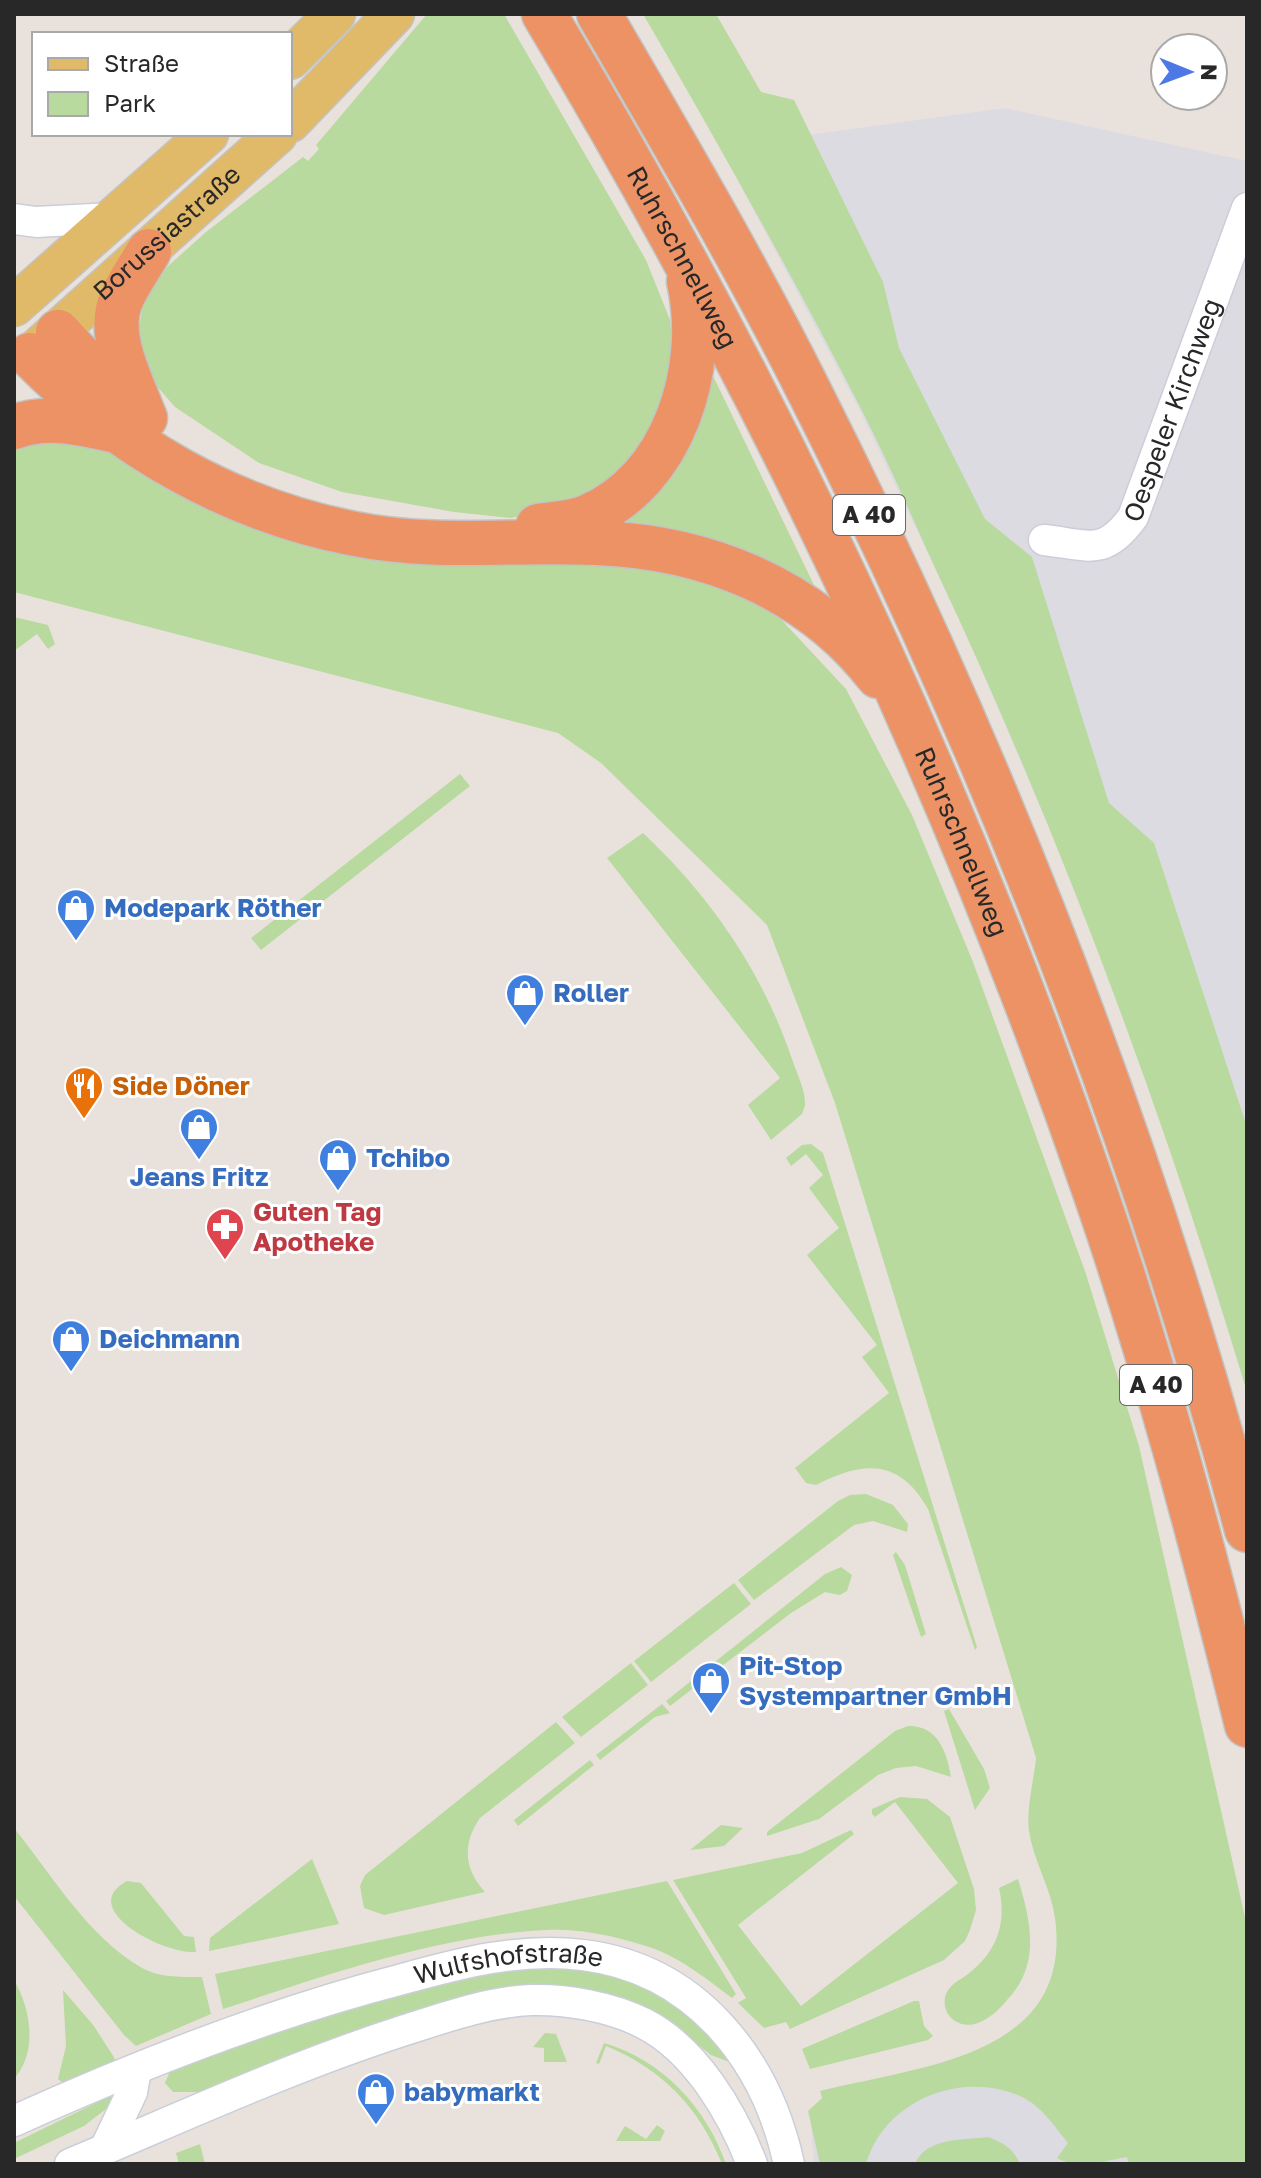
<svg xmlns="http://www.w3.org/2000/svg" width="1261" height="2178" font-family="'Golos Text',sans-serif">
  <style>
    .industrial { fill: #dddbe2 }
    .green { fill: #b8da9e }
    .lines { fill: none; stroke-linecap: round; stroke-linejoin: round }
    .minor-casing { stroke: #caced9; stroke-width: 33 }
    .major-casing { stroke: #c3c3c3; stroke-width: 43 }
    .highway-casing { stroke: #c3c3c3; stroke-width: 47 }
    .minor { stroke: #fff; stroke-width: 30 }
    .major { stroke: #e0b969; stroke-width: 40 }
    .highway { stroke: #ec9264; stroke-width: 44 }
    .labels { text-anchor: middle; stroke-width: 6; stroke-linejoin: round; paint-order: stroke }
    .shield { fill: #fff; stroke: #686868; stroke-width: 2 }
    .shield-label { font-size: 24px; font-weight: bold; fill: #282828 }
    .street-label { font-size: 26px; fill: #282828; stroke: #fff }
    .shop-label { font-size: 26px; font-weight: bold; fill: #366cbe; stroke: #fff; text-anchor: start }
    .food-label { font-size: 26px; font-weight: bold; fill: #c56008; stroke: #fff; text-anchor: start }
    .health-label { font-size: 26px; font-weight: bold; fill: #be3a42; stroke: #fff; text-anchor: start }
  </style>
  <rect width="100%" height="100%" fill="#e9e2dc"/>
  <path class="industrial" d="M1005,108L1247,161V1392L1168,1139L1073,884L970,642L860,411L720,147Z
    M1157,2053L1180,2164H814L810,2111Z"/>
  <path class="green" d="M427,14H504L646,260L670,320L675,376L641,458L572,504L511,518L454,512L342,492L259,463L175,407L147,375L137,339L144,300L167,267L206,232L303,157L308,161L319,149L316,145Z
    M643,14H716L761,92L794,100L883,282L899,348L985,519L1032,557L1109,803L1154,843L1247,1127V1392C1163,1111 1061,836 936,570C911,515 887,459 859,405C791,273 718,143 643,14Z
    M702,353L829,616L594,529Z
    M41,434L107,444L176,481L699,575L778,616L846,689L912,815L973,962L1086,1274L1139,1446L1247,1926V2164H1129L1127,2157C1104,2161 1078,2170 1057,2158L1068,2143C1054,2126 1042,2106 1020,2096C960,2070 884,2101 866,2164H820L808,2111L822,2098L820,2091C918,2066 1074,2058 1055,1918C1051,1888 1033,1860 1029,1831C1026,1808 1034,1780 1036,1758L835,1103L767,925L601,763L558,733L14,592V448L42,443Z
    M14,617L48,625L55,644L48,649L37,634L14,651Z
    M460,774L470,786L261,950L251,938Z
    M643,833C711,897 762,971 792,1059C797,1074 806,1091 805,1106L802,1114L771,1140L748,1105L780,1078L607,858Z
    M811,1144L823,1153L977,1647L975,1650L928,1509C899,1458 863,1461 816,1485L806,1483L795,1468L889,1393L862,1357L877,1345L807,1255L839,1228L809,1188L823,1175L806,1154L791,1166L786,1158L802,1145Z
    M866,1494L893,1505L908,1524L907,1532L873,1521L854,1525L754,1600L738,1580L838,1501L850,1495Z
    M896,1552L905,1565L926,1634L921,1637L893,1555Z
    M841,1567L852,1575L847,1591L840,1595L825,1592L791,1613L670,1706L666,1701L825,1574Z
    M734,1583L751,1604L651,1682L634,1661Z
    M631,1663L648,1685L581,1737L562,1717Z
    M662,1704L670,1713L655,1717L600,1760L596,1755Z
    M949,1709L984,1769L990,1788L975,1810L944,1711Z
    M556,1722L575,1743L480,1818C462,1844 464,1869 485,1892L384,1915L364,1908L360,1886L365,1875Z
    M908,1726C937,1725 947,1751 951,1777L916,1766L896,1768L878,1775L819,1819L767,1836V1832L895,1731Z
    M590,1760L594,1765L518,1826L514,1820Z
    M900,1797L927,1799L950,1817L974,1889L976,1910L970,1930L965,1941L944,1960L790,2029L786,2022L764,2028L738,2003L746,1998L673,1880L802,1853L851,1830L854,1834L738,1925L801,2006L958,1883L895,1802L875,1817L872,1814V1809Z
    M721,1825L743,1828L724,1846L690,1850Z
    M14,1828C52,1875 88,1937 142,1968C161,1978 182,1977 202,1977L211,2014L136,2046L124,2035L14,1896Z
    M312,1859L339,1924L209,1951L210,1938Z
    M1018,1879C1031,1921 1041,1965 1007,2000C1000,2009 989,2019 978,2023C960,2030 939,2015 946,1994C950,1984 960,1980 968,1974C997,1952 1007,1923 999,1888Z
    M127,1881L141,1883L184,1936L194,1937L196,1952C165,1955 75,1909 127,1881Z
    M667,1881L736,1994L732,1998C708,1980 683,1960 655,1949C622,1938 583,1928 547,1930C440,1935 324,1976 223,2009L215,1974Z
    M536,1966C591,1966 655,1979 696,2020C709,2033 720,2049 732,2063L711,2055L674,2026L574,1988L228,2081L200,2092H173L165,2083L170,2071C290,2027 409,1987 536,1966Z
    M14,1980C31,2009 38,2052 14,2079Z
    M63,1990L94,2026L115,2059L113,2064L65,2085L58,2079L66,2046Z
    M914,2001H919L924,2026L933,2036L928,2040L810,2069L802,2049Z
    M545,2033L556,2034L567,2062H544V2048L533,2047Z
    M604,2043C662,2060 706,2107 726,2164H722C699,2107 662,2069 606,2046L599,2064L596,2063Z
    M108,2097H112L115,2102L84,2126L14,2159V2143Z
    M657,2125L665,2131L660,2141H616L625,2126L646,2139Z
    M988,2137C1004,2143 1013,2148 1020,2164H915C926,2137 964,2140 988,2137Z
    M200,2144L205,2164H179L176,2153Z"/>
  <g class="lines">
    <defs>
      <g id="minor">
        <path d="M14,219L36,222L112,218"/>
        <path id="s1" d="M1044,540C1089,545 1104,557 1133,517L1247,208"/>
        <path id="s2" d="M14,2121C138,2065 268,2014 399,1980C460,1963 520,1947 583,1955C696,1969 766,2059 789,2164"/>
        <path d="M105,2149L132,2092L136,2070"/>
        <path d="M70,2164C180,2118 288,2068 402,2031C443,2018 487,2002 531,2000C567,1999 611,2007 643,2023C695,2049 732,2112 752,2164"/>
      </g>
      <g id="major">
        <path d="M290,59L335,14"/>
        <path d="M290,122L394,14"/>
        <path d="M14,306L208,134"/>
        <path id="s3" d="M33,353L277,134"/>
      </g>
      <g id="highway">
        <path id="s4" d="M544,14C768,388 955,783 1096,1195C1156,1369 1203,1547 1247,1725"/>
        <path d="M599,14C671,138 745,263 809,391C993,755 1142,1136 1247,1530"/>
        <path d="M58,332L121,401L145,418"/>
        <path d="M30,355C119,446 230,510 355,534C435,550 516,539 597,543C706,547 810,588 878,676"/>
        <path d="M144,416C132,382 106,336 121,300C128,283 140,267 149,251"/>
        <path d="M14,427C47,415 79,423 112,430"/>
        <path d="M538,526C554,524 572,523 587,517C675,480 708,367 689,281"/>
      </g>
    </defs>
    <use href="#minor" class="minor-casing"/>
    <use href="#major" class="major-casing"/>
    <use href="#highway" class="highway-casing"/>
    <use href="#minor" class="minor"/>
    <use href="#major" class="major"/>
    <use href="#highway" class="highway"/>
  </g>
  <defs>
    <symbol id="shop-pin" viewBox="-11 -11 22 30"><path d="M0 17L-7.5 6A9.5 9.5 0 1 1 7.5 6Z" fill="#3f7fe0" stroke="#fff"/><path d="M-5-2.5h2.3a2.7 3.5 0 0 1 5.4 0H5L5.5 6h-11ZM-1.5-2.5h3a1.5 2.3 0 0 0-3 0Z" fill="#fff"/></symbol>
    <symbol id="restaurant-pin" viewBox="-11 -11 22 30"><path d="M0 17L-7.5 6A9.5 9.5 0 1 1 7.5 6Z" fill="#e8710a" stroke="#fff"/><path d="M-5-6h1v4h1v-4h1v4h1v-4h1v5L-1.5 .5V6h-2V.5L-5-1ZM5-6V6H3V1.5H1.5Q1.5-4 5-6Z" fill="#fff"/></symbol>
    <symbol id="pharmacy-pin" viewBox="-11 -11 22 30"><path d="M0 17L-7.5 6A9.5 9.5 0 1 1 7.5 6Z" fill="#e0444e" stroke="#fff"/><path d="M-2-6h4v4h4v4h-4v4h-4v-4h-4v-4h4Z" fill="#fff"/></symbol>
  </defs>
  <g fill-rule="evenodd">
    <use href="#shop-pin" x="54" y="886" width="44" height="60"/>
    <use href="#shop-pin" x="503" y="971" width="44" height="60"/>
    <use href="#restaurant-pin" x="62" y="1064" width="44" height="60"/>
    <use href="#shop-pin" x="177" y="1105" width="44" height="60"/>
    <use href="#shop-pin" x="316" y="1136" width="44" height="60"/>
    <use href="#pharmacy-pin" x="203" y="1205" width="44" height="60"/>
    <use href="#shop-pin" x="49" y="1317" width="44" height="60"/>
    <use href="#shop-pin" x="689" y="1659" width="44" height="60"/>
    <use href="#shop-pin" x="354" y="2070" width="44" height="60"/>
  </g>
  <g class="labels">
    <g class="shield">
      <rect x="833" y="495" width="72" height="40" rx="6"/>
      <rect x="1120" y="1365" width="72" height="40" rx="6"/>
    </g>
    <g class="shield-label">
      <text x="869" y="523">A 40</text>
      <text x="1156" y="1393">A 40</text>
    </g>
    <g class="street-label">
      <text dy="9" stroke="none"><textPath href="#s3" startOffset="180">Borussiastraße</textPath></text>
      <text dy="9" stroke="none"><textPath href="#s4" startOffset="280">Ruhrschnellweg</textPath></text>
      <text dy="9" stroke="none"><textPath href="#s1" startOffset="214">Oespeler Kirchweg</textPath></text>
      <text dy="9" stroke="none"><textPath href="#s4" startOffset="928">Ruhrschnellweg</textPath></text>
      <text dy="9" stroke="none"><textPath href="#s2" startOffset="522">Wulfshofstraße</textPath></text>
    </g>
    <g class="shop-label">
      <text x="104" y="917">Modepark Röther</text>
      <text x="553" y="1002">Roller</text>
      <text x="366" y="1167">Tchibo</text>
      <text x="199" y="1186" text-anchor="middle">Jeans Fritz</text>
      <text x="99" y="1348">Deichmann</text>
      <text x="739" y="1675">Pit-Stop<tspan x="739" dy="30">Systempartner GmbH</tspan></text>
      <text x="404" y="2101">babymarkt</text>
    </g>
    <g class="food-label">
      <text x="112" y="1095">Side Döner</text>
    </g>
    <g class="health-label">
      <text x="253" y="1221">Guten Tag<tspan x="253" dy="30">Apotheke</tspan></text>
    </g>
  </g>
  <rect width="1261" height="2178" fill="none" stroke="#282828" stroke-width="32"/>
  <rect x="32" y="32" width="260" height="104" fill="#ffffff" stroke="#a9a9a9" stroke-width="2"/>
  <rect x="48" y="58" width="40" height="12" fill="#e0b969" stroke="#a9a9a9" stroke-width="2"/>
  <text x="104" y="72" font-size="24" fill="#282828">Straße</text>
  <rect x="48" y="92" width="40" height="24" fill="#b8da9e" stroke="#a9a9a9" stroke-width="2"/>
  <text x="104" y="112" font-size="24" fill="#282828">Park</text>
  <g transform="translate(1189 72) rotate(91)"><circle r="38" fill="#ffffff" stroke="#a9a9a9" stroke-width="2"/>
  <path d="M0-6L14 30L0 20L-14 30Z" fill="#4d78e5"/>
  <text y="-12" font-size="22" font-weight="bold" text-anchor="middle" fill="#282828">N</text>
  </g>
</svg>
